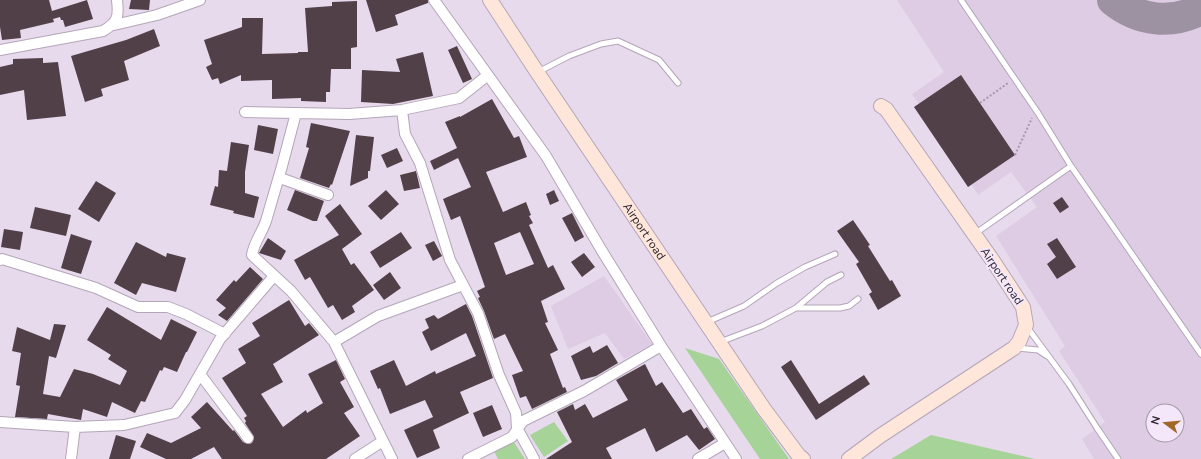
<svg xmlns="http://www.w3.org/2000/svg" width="1201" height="459" font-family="'Nunito Sans',sans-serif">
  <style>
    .built { fill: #ddcce4; fill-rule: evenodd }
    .green { fill: #a6d398 }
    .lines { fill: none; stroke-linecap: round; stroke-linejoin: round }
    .taxiway { stroke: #9d92a1; stroke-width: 32 }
    .building { fill: #524049; fill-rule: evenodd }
    .service-casing { stroke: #b3a6b8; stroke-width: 7 }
    .minor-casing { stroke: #b3a6b8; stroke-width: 12 }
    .secondary-casing { stroke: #b3a6b8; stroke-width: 16 }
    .path { stroke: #a59aa9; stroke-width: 2; stroke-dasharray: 2 2; stroke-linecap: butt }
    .service { stroke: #fff; stroke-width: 5 }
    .minor { stroke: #fff; stroke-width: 10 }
    .secondary { stroke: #fee6db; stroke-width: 14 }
    .labels { text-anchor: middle; stroke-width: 4; stroke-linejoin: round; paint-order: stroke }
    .street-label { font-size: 12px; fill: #2a252c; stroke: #f5e7fa }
  </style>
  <rect width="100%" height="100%" fill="#e8daed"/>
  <path class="built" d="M897,0H1201V459H1094L1082,439L1105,422L1059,351L1065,346L996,236L1037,207L1011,172L978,195L972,185L968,187L914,107L919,104L912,94L944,72ZM1153,411H1177V435H1153Z
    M604,276L652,344L624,359L605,333L568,349L551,306Z"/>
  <path class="green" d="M685,348L719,359L789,459H760Z
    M554,422L568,441L544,457L530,435Z
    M931,435L1035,459H891Z
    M512,439L525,459H498L493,449Z"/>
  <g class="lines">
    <path class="taxiway" d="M1113,0C1139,21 1172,25 1201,9"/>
  </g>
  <path class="building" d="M0,0H49L52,11L87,0L93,19L65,27L63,20H61L60,17L53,19L54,22L20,30L21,38L2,40L0,27Z
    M131,0H150L149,10L129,9Z
    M366,0H428V3L395,15L398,25L376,32Z
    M357,1V47L351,48V69H331L330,92H326V102L301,101V98L272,99V80L241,81V75L220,84L218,78L212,80L206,67L212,64L204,40L242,27V18H263L262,54L298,53V52H308L305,8L332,6V2Z
    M154,29L160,46L124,61L129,80L101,89L103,96L85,102L71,56L126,40Z
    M457,46L472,79L463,83L448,50Z
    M423,52L433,96L393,104L361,102L362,70L400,72L396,59Z
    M43,58V63L58,62L66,116L27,120L24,90L0,95V67L13,64V59Z
    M961,75L1015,155L968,187L914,107Z
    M492,99L514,138L519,136L527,157L486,172L503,212L526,202L531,215L529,216L533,223L529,225L548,268L553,265L565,289L541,301L548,322L545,323L558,350L550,354L563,388L565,387L567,392L532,409L526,396L520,398L512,375L523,371L505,334L494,339L484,311L478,298L480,297L477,291L485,287L460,216L451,220L443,199L471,187L458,158L434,170L430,161L457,148L445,122L460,116V117ZM520,232L534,264L506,275L494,243Z
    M311,123L350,131L332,185L331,184L329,188L300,178L309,148L306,147Z
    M258,125L278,129L273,154L254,150Z
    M356,135L374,137L370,171H368V178L350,186Z
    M231,142L249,145L245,172V193L259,197L254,218L233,213L234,211L210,205L215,186L218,187L219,170L227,171Z
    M397,148L403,161L387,168L381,155Z
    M416,171L420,188L404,191L400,175Z
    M96,181L116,193L99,222L78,209Z
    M295,190L324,201L317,221H313L287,210Z
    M386,190L399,204L381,220L368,206Z
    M554,190L559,201L550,205L546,194Z
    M1062,197L1069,207L1060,213L1053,203Z
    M340,204L362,234L342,249L351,265L354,263L374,290L352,306L355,312L342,320L333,305L328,308L310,277L305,280L294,260L339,235L325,216Z
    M35,207L71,215L66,236L30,228Z
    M572,213L584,237L575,242L562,218Z
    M853,220L870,245L868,246L890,281L892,280L901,296L878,310L869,294L872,292L856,264L859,262L837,231Z
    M4,229L23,232L20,250L1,247Z
    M401,232L412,248L380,268L370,252Z
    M71,234L92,241L81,274L61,268Z
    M268,238L286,251L281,260L259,253Z
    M1057,238L1076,267L1057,279L1047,264L1056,257L1047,244Z
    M434,241L442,256L433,261L425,245Z
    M136,242L166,257L167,253L186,258L176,292L142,283L136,295L114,283Z
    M584,253L595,267L582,277L571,262Z
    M250,267L263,279L227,321L218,315L226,308L216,300L234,280L236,282Z
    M390,272L401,288L384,300L373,285Z
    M289,300L305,326L309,323L319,335L273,364L283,382L261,394L283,427L306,410L307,413L323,403L308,374L336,360L345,379L340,382L354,407L344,413L360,436L326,459H222L214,447L191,459H166L140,447L147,433L171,443L201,428L191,417L207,402L233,431L234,430L243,442L248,444L252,443L254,437L245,423L246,421L244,418L247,416L222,378L246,363L238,349L260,336L252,323Z
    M466,304L472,316L493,378L460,392L469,413L433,430L440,448L417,458L404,430L433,417L425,400L390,414L380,388L378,389L370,371L394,360L406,386L435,371L436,374L476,356L466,333L431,351L422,332L429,328L425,319L434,315L438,319Z
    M107,307L161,340L171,319L197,332L187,352H186L177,372L164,367L162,371L160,370L145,402L141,401L135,413L112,402L107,417L83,409L81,420L48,414L47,419L15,417L20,386L16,385L21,353L12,351L17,327L50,340L54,324L66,325L56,358L49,356L43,394L60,397L74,369L93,374L120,385L127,371L108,359L111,355L87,340Z
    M607,345L618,363L596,376L581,380L571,356L590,346L593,353Z
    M791,360L819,404L864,375L870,384L816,420L781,367Z
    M645,364L656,386L662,382L683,413L691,409L704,429L707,427L715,439L699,450L687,435L656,452L645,428L606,448L612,459H546L572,442L557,412L573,404L575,410L585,404L593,418L628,400L616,380Z
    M492,405L502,429L483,437L473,413Z
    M116,435L136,441L130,459H109Z"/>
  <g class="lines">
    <defs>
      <path id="service" d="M961,0L1038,113L1071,166L1201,354
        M538,72L569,56L601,44L618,41L659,60L678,83
        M976,233L1071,166
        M796,308H840L849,306L858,299
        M707,322L744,306L777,283L805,267L835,254
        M1027,327L1069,384L1097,428L1118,459
        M720,342L762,326L796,308L827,282L841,275
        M1017,348L1038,350L1047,356"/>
      <path id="minor" d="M434,0L546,156L602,251L661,346L736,459
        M114,25L157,15L200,0
        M0,50L103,31C118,22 119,17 117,0
        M402,110L405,134L420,163L450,260L478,313L499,375L516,413L517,428L534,459
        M245,112L349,114L402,110L459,98L488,75
        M296,113C287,149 277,185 266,221C262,233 254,242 252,255L291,291L334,342L392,459
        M280,178L328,195
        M0,260L2,259L96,288L138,307H168L186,314L225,334
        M334,342L378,316L463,285
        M200,374L248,438
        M0,422L75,427L124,425L175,413L185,400L220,339L274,276
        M71,459L75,427
        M355,459L383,441
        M468,459L512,437L523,421L584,391L661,346
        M698,459L725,443"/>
      <g id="secondary">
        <path id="s1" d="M490,0L537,72L764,409L799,456L803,459"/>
        <path d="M849,459L880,436L1014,348L1019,342L1026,325L1023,307L993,261L886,109L881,106"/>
      </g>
    </defs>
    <use href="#service" class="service-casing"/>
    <use href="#minor" class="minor-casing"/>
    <use href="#secondary" class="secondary-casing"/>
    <path class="path" d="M980,103L1008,83
      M1015,155L1032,118"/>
    <use href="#service" class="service"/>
    <use href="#minor" class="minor"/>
    <use href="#secondary" class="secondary"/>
  </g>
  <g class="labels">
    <g class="street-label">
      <text dy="4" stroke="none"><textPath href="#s1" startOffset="278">Airport road</textPath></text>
      <text transform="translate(1002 276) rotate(56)" y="4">Airport road</text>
    </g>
  </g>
  <g transform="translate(1165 423) rotate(286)"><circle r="19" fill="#f5e7fa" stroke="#a499a8"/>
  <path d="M0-3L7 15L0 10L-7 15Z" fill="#a06824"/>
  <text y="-6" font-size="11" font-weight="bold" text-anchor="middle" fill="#2a252c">N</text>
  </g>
</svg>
